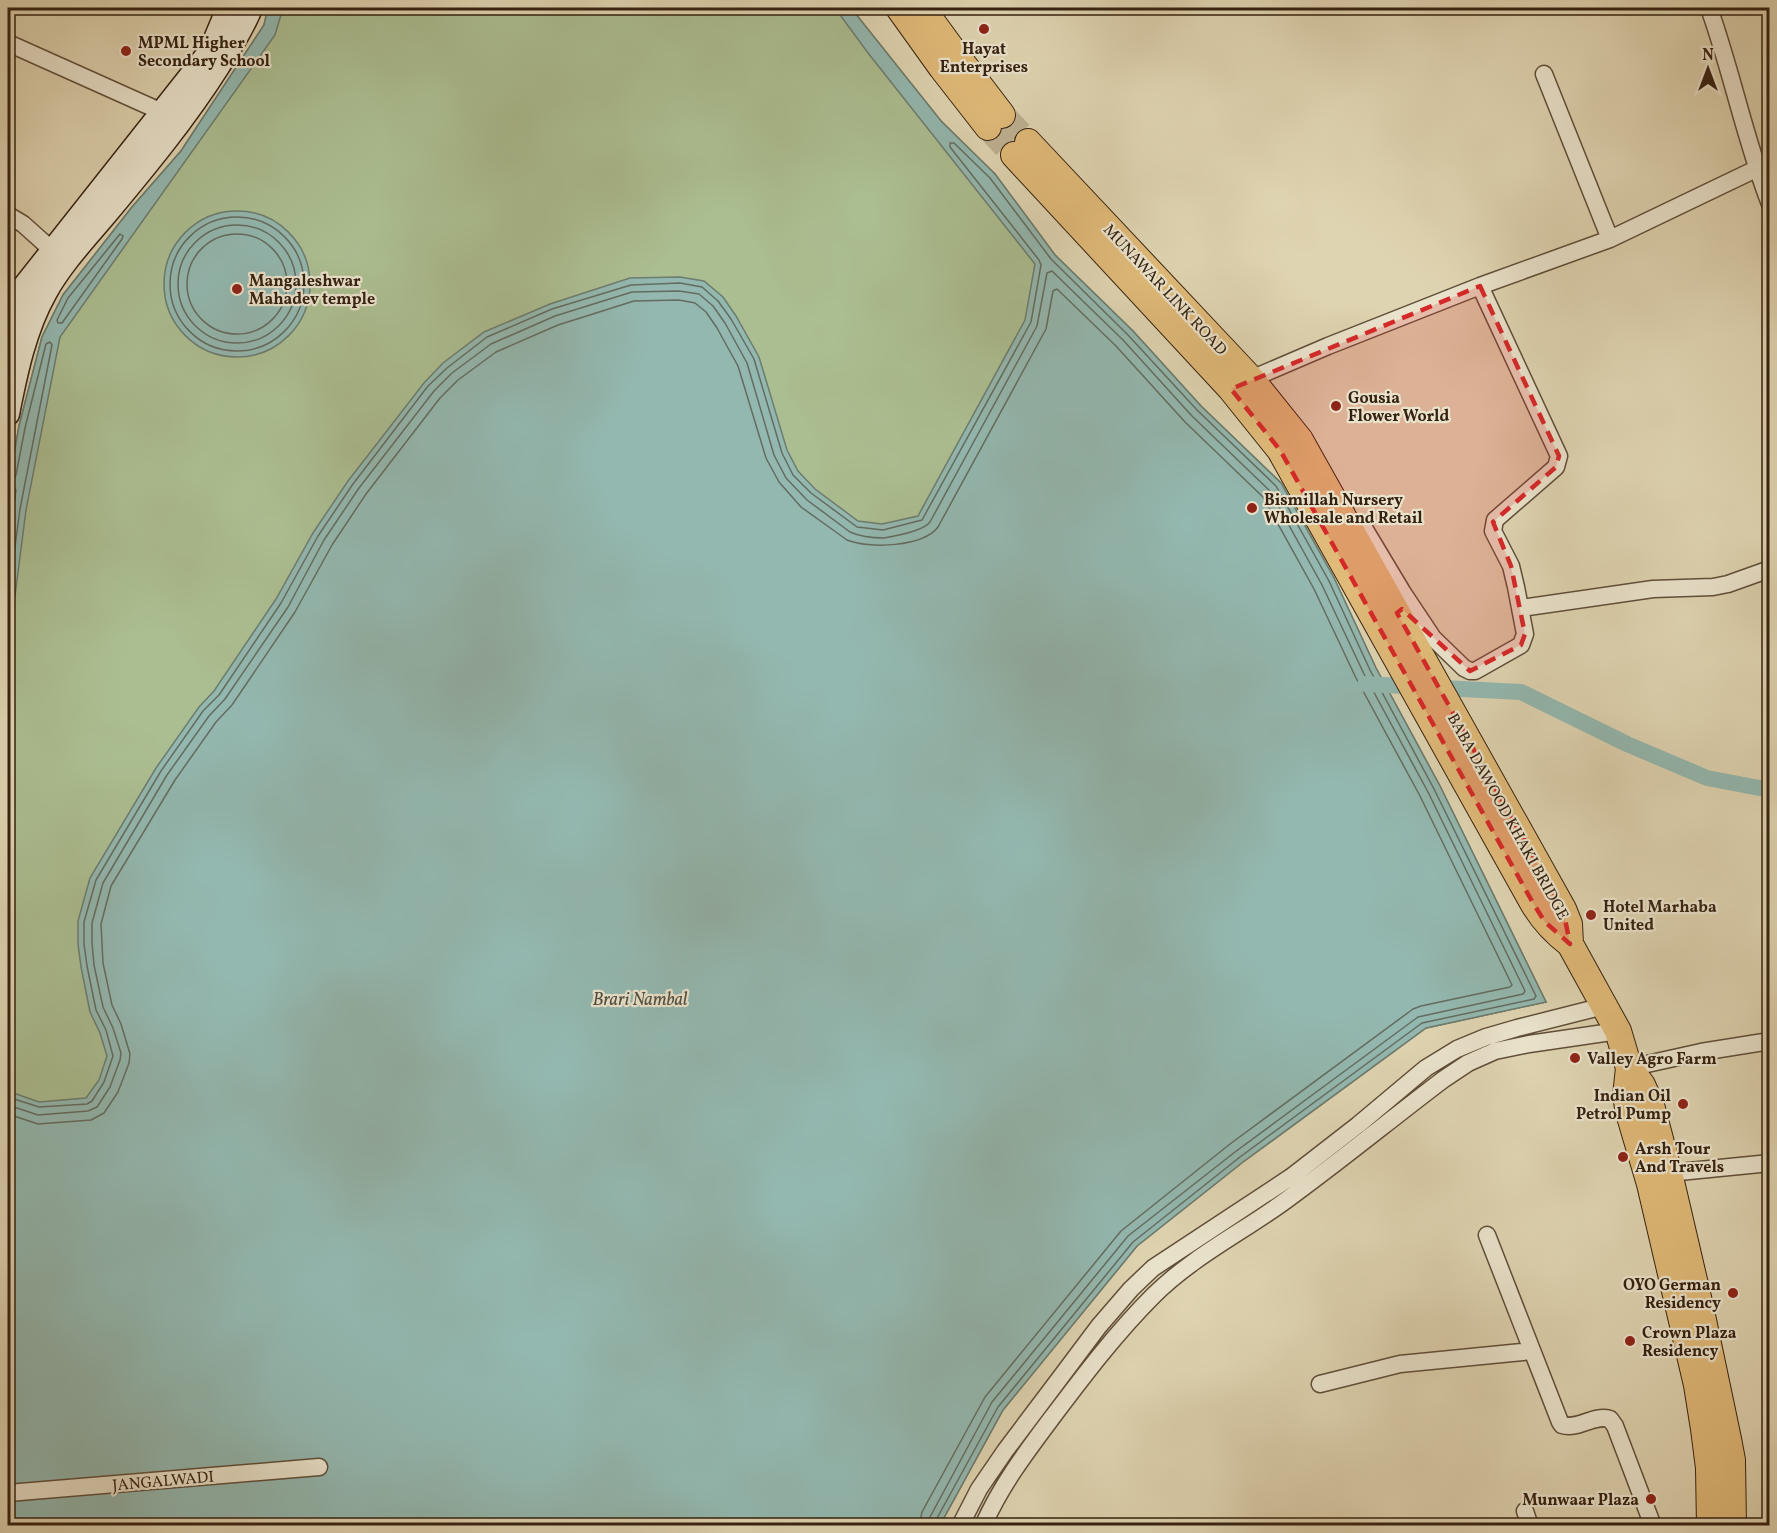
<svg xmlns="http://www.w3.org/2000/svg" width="1777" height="1533" font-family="Vollkorn,serif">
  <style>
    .green { fill: #abbe91; stroke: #707051; stroke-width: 1.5 }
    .water { fill: #93b8b0; stroke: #6d7c70; stroke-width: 1.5 }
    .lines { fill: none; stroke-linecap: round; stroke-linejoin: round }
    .shore { stroke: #646c60; stroke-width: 1.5 }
    .canal { stroke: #93b8b0; stroke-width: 16 }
    .primary-tunnel { stroke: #bdb091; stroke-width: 26; stroke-dasharray: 26 13; stroke-linecap: butt }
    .street-casing { stroke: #604e39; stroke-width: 19 }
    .secondary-casing { stroke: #352111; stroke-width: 25 }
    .primary-casing { stroke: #352111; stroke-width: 28 }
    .street { stroke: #eae3cc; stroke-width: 16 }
    .secondary { stroke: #eae3cc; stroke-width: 22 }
    .primary { stroke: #e0ba78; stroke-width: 26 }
    .marked { fill: #d62828; fill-opacity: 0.2; stroke: #d62828; stroke-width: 4.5; stroke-dasharray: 12 8; stroke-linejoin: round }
    .poi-dot { fill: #8f2418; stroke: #eae3cc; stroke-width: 2 }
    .labels { text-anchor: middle; stroke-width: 4.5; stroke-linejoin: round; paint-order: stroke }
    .poi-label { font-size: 16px; font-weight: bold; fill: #352111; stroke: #eae3cc; text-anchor: start }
    .street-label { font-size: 16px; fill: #352111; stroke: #eae3cc }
    .water-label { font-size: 18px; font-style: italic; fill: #514e41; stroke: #eae3cc }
  </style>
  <rect width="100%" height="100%" fill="#dfd4b1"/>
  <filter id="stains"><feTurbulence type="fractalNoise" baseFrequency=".00333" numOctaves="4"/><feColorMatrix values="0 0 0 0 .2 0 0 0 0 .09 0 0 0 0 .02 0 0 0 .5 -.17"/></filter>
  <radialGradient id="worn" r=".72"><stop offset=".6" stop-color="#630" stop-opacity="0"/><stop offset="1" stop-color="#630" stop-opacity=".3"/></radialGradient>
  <path class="green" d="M268,8H851L941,121L995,174L1055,255L1133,331L1201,406L1281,483L1334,578L1376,668L1440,786L1546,1002L1426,1028L1243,1162L1137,1246L1003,1410L940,1525L8,1526V489L19,426L42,337L63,295L132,207L181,151L264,25Z"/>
  <path class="water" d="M268,8H283L275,35L60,337L26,510L15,596L8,617V489L19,426L42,337L63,295L132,207L181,151L264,25Z
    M835,8H851L941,121L995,174L1055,255L1133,331L1201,406L1281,483L1334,578L1376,668L1440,786L1546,1002L1426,1028L1243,1162L1137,1246L1003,1410L940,1525L8,1526V1091L39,1102L86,1098L99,1080L107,1056L100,1033L90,1012L81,967L78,944V921L90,878L156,768L199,707L214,691L276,599L313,533L348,481L424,383L443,363L484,332L550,304L630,278L680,277L704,281L723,297L736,316L759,357L787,450L798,471L815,489L858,521L882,524L918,516L1025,320L1035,264L868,53Z
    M164 284a73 73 0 1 1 146 0a73 73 0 1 1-146 0Z"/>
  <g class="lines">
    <path class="shore" d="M170 284a67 67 0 1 1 134 0a67 67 0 1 1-134 0Z
      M178 284a59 59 0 1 1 118 0a59 59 0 1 1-118 0Z
      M187 284a50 50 0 1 1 100 0a50 50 0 1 1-100 0Z
      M120,234L123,236L122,239L62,323H58L57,320L68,298Z
      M8,480L13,479L16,475L25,428L46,344L50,342L52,345L20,509L8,599
      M8,488L14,487L16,490L8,548
      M8,1097L39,1107L87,1104L92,1101L104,1082L113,1056L106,1030L96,1010L87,966L84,944V922L96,880L161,771L203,711L219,695L281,603L318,536L353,484L428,386L447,368L487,337L552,309L631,285L680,283L702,287L718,301L731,319L754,359L782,453L793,475L811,493L857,527L883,530L922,520L1031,322L1041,265L1039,260L950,147V143H954L990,178L1051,259L1128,335L1197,410L1276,486L1329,581L1370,670L1434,789L1536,996L1534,999L1422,1023L1240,1157L1133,1242L998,1407L936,1520V1526
      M8,1105L38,1115L88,1111L97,1107L110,1087L120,1060L121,1053L113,1028L103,1007L94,965L92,943V923L103,883L167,775L209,716L225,699L288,607L324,540L359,488L434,391L452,373L491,344L555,316L632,292L679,291L699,294L713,306L725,323L747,363L774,455L786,478L807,500L850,532C859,536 874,538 884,538C896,536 923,531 930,522L1037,326L1047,273L1052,271L1123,340L1192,416L1270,491L1322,585L1364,674L1428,792L1525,991L1523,994L1418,1017L1235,1152L1128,1236L992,1402L930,1517L928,1526
      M8,1114L38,1124L91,1120L104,1113L118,1092L129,1063L130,1054L121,1024L112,1005L103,963L101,924L111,886L175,780L216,722L232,705L295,612L332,545L366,494L440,398L458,380L496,352L558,325L634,301L679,300L695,303L706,312L717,328L738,366L766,458L779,482L801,507L847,540C869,549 923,547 938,527L1046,329L1053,291L1057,289L1116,346L1185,422L1263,497L1314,589L1356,678L1420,796L1512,985L1510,987L1421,1006L1413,1009L1230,1144L1121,1231L985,1397L922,1512L919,1526"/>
    <path class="canal" d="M1365,684L1521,692L1627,744L1707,778L1770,790"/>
    <path class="primary-tunnel" d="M1002,115L1028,142
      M988,127L1014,155"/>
    <defs>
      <path id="street" d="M1709,8C1732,72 1745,140 1770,204
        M8,43L171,116
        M1544,74L1610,239
        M8,215L23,224L52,250
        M1244,382L1328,346L1480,286L1610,239L1756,169L1770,165
        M1361,523L1403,593L1433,638L1464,668L1470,671H1475L1521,645L1525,634L1516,587L1511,566L1493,531L1495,520L1556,467L1559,456L1480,286
        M1521,608L1653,589L1713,587L1728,584L1770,569
        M1629,1068L1701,1052L1770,1041
        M1669,1173L1770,1163
        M1487,1235L1560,1422L1562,1425C1579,1430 1593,1414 1610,1419L1615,1426L1653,1526
        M1320,1384L1400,1364L1532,1351
        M8,1493L319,1467
        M1525,1511L1530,1526
        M960,1526L979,1489L1005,1451L1063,1374L1099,1326L1131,1289L1153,1268L1291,1177L1358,1125L1426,1068L1457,1049L1486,1037L1517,1028L1604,1006
        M983,1526C1001,1485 1027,1451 1054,1415C1085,1374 1116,1333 1153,1296C1192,1257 1241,1233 1285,1201C1339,1162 1391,1119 1444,1079L1468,1063L1495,1051L1529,1044L1618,1031"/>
      <path id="secondary" d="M8,328L11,315L25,285L210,51L228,8
        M8,414C16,373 25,329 46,292C62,263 86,238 107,213C146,166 185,119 218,67C230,48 243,29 251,8"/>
      <path id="primary" d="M899,8L942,68L988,127
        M922,8L957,56L1002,115
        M1028,142L1251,379L1300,440L1563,909L1569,924L1570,944L1618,1031L1629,1068L1642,1085L1651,1105L1669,1173L1700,1306L1728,1439L1732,1460L1733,1526
        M1014,155L1231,389L1280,450L1533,903C1543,920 1554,932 1570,944
        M1629,1068L1626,1096L1629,1113L1650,1184L1697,1385L1704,1429L1709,1468L1710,1526"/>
    </defs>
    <use href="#street" class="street-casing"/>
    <use href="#secondary" class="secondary-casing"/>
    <use href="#primary" class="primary-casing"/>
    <use href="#street" class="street"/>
    <use href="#secondary" class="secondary"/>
    <use href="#primary" class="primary"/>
  </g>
  <path class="marked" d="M1480,286L1559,456L1556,467L1493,522L1511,566L1525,634L1521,645L1470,671L1402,609L1397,613L1563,909L1570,944L1545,922L1533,903L1280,450L1231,389Z"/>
  <g class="poi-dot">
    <circle cx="984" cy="29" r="6"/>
    <circle cx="126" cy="51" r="6"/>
    <circle cx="237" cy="289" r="6"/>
    <circle cx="1336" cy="406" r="6"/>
    <circle cx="1252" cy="508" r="6"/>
    <circle cx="1591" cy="915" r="6"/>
    <circle cx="1575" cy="1058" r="6"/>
    <circle cx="1683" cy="1104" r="6"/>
    <circle cx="1623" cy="1157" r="6"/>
    <circle cx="1733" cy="1293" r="6"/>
    <circle cx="1630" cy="1341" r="6"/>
    <circle cx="1651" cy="1499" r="6"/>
  </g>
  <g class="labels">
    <g class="poi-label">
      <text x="138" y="48">MPML Higher<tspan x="138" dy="18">Secondary School</tspan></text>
      <text x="984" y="54" text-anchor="middle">Hayat<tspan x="984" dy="18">Enterprises</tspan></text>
      <text x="249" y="286">Mangaleshwar<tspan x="249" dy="18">Mahadev temple</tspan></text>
      <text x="1348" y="403">Gousia<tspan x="1348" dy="18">Flower World</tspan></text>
      <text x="1264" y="505">Bismillah Nursery<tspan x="1264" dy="18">Wholesale and Retail</tspan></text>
      <text x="1603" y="912">Hotel Marhaba<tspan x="1603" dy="18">United</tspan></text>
      <text x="1587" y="1064">Valley Agro Farm</text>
      <text x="1671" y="1101" text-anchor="end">Indian Oil<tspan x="1671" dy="18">Petrol Pump</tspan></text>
      <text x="1635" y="1154">Arsh Tour<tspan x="1635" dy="18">And Travels</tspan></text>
      <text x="1721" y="1290" text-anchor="end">OYO German<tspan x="1721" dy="18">Residency</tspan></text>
      <text x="1642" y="1338">Crown Plaza<tspan x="1642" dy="18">Residency</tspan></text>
      <text x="1639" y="1505" text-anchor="end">Munwaar Plaza</text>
    </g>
    <g class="street-label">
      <text transform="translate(1166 289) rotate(47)" y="6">MUNAWAR LINK ROAD</text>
      <text transform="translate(1509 816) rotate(61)" y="6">BABA DAWOOD KHAKI BRIDGE</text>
      <text transform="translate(163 1480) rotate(-5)" y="6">JANGALWADI</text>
    </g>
    <g class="water-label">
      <text x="640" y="1005">Brari Nambal</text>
    </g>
  </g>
  <rect width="1777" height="1533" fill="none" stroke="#dfd4b1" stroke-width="30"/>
  <rect x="9" y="9" width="1759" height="1515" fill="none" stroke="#352111" stroke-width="3"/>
  <rect x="15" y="15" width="1747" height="1503" fill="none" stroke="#352111" stroke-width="1.5"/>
  <g transform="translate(1708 69)" stroke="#eae3cc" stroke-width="4.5" paint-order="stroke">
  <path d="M0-4.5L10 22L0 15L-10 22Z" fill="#352111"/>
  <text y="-9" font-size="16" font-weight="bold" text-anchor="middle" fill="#352111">N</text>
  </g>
  <rect width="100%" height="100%" filter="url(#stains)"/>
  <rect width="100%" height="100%" fill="url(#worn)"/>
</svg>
